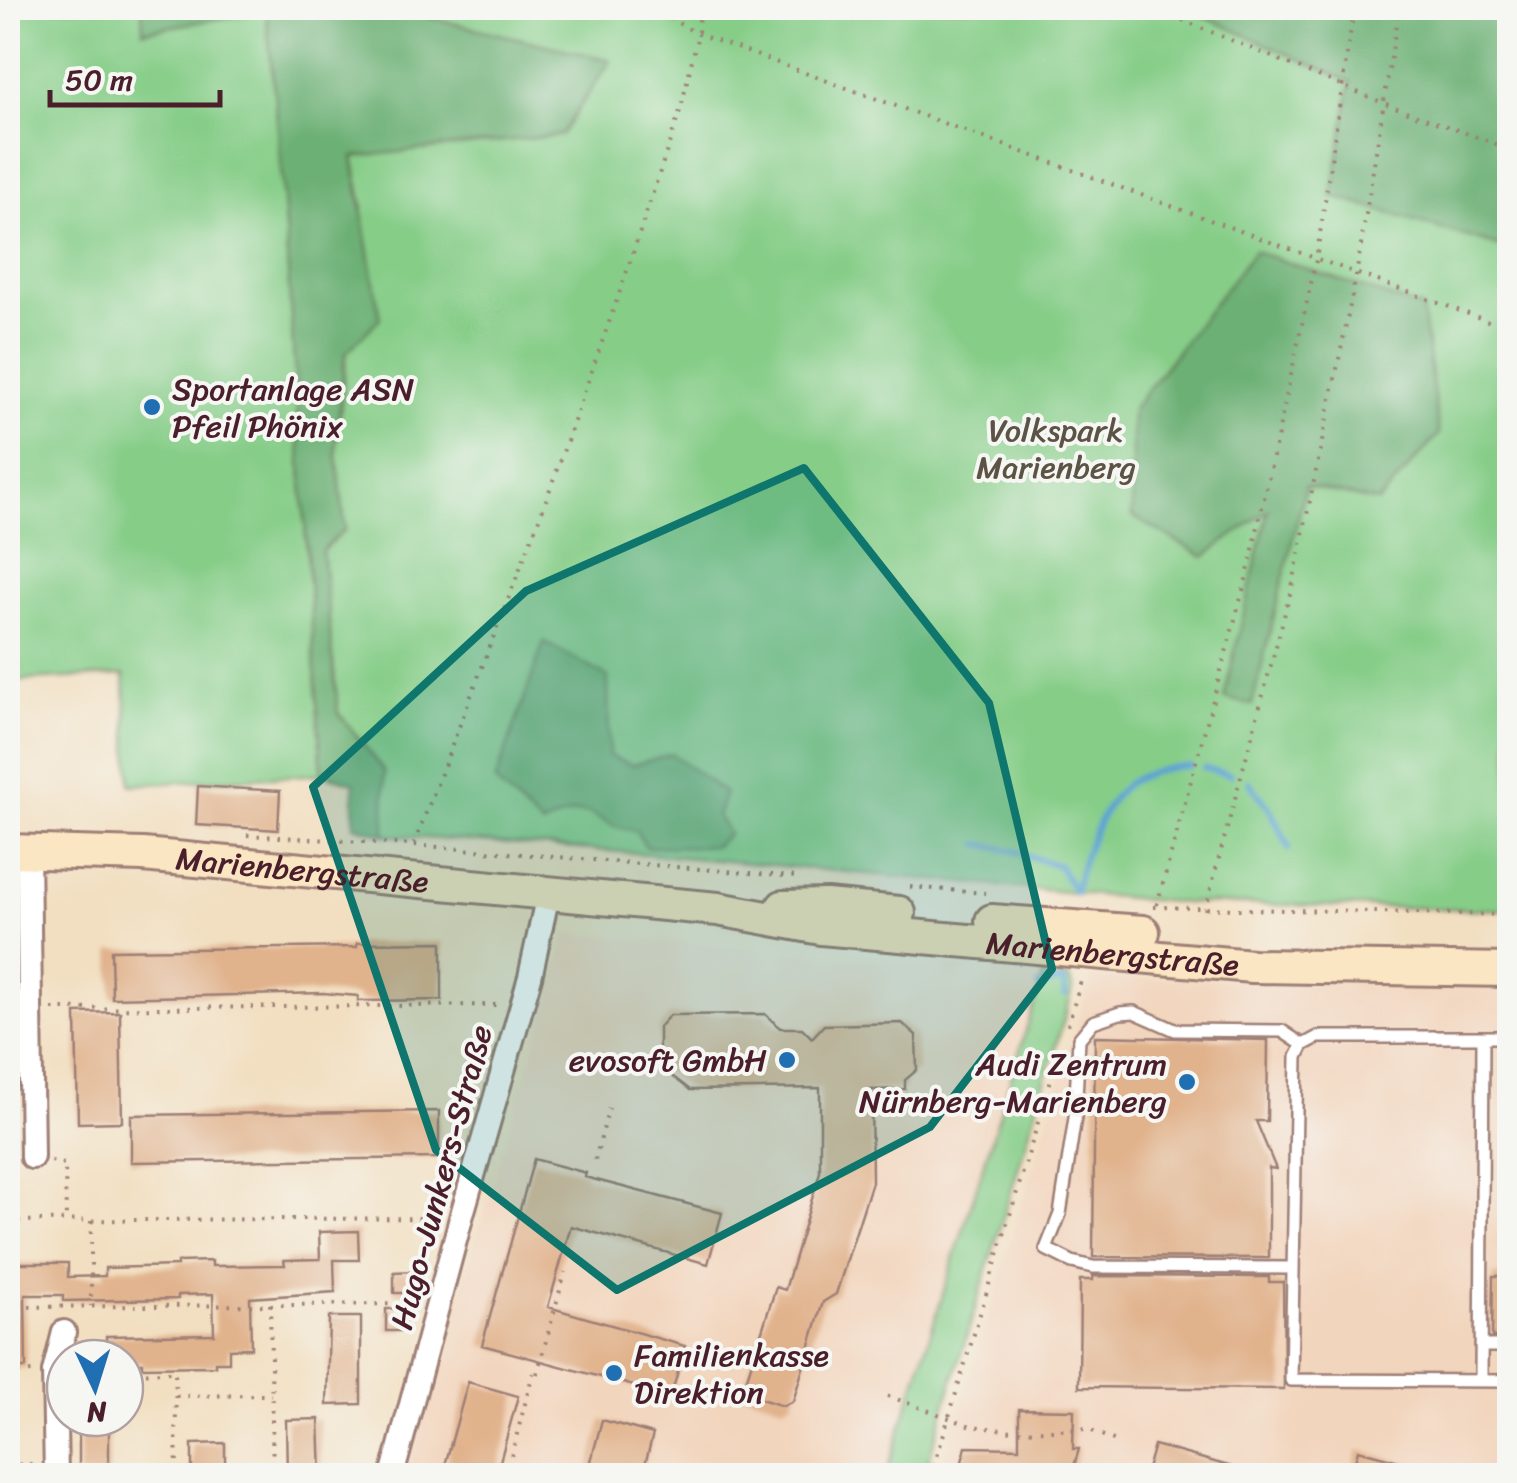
<svg xmlns="http://www.w3.org/2000/svg" width="1517" height="1483" font-family="Sriracha,sans-serif">
  <style>
    .built { fill: #f2d5bd }
    .green { fill: #86cd88; stroke: #68765a; stroke-width: 2.5 }
    .forest { fill: #6cb074; stroke: #5b6850; stroke-width: 2.5 }
    .lines { fill: none; stroke-linecap: round; stroke-linejoin: round }
    .stream { stroke: #5ba3d2; stroke-width: 6 }
    .building { fill: #e1b38d }
    .lane-casing { stroke: #9e7f76; stroke-width: 16 }
    .street-casing { stroke: #9e7f76; stroke-width: 28 }
    .secondary-casing { stroke: #9e7f76; stroke-width: 38 }
    .path { stroke: #9e7f76; stroke-width: 4; stroke-dasharray: 2.5 8; stroke-linecap: butt }
    .lane { stroke: #fff; stroke-width: 11 }
    .street { stroke: #fff; stroke-width: 22 }
    .secondary { stroke: #fbe6c3; stroke-width: 32 }
    .marked { fill: #0f766e; fill-opacity: 0.2; stroke: #0f766e; stroke-width: 8; stroke-linejoin: round }
    .poi-dot { fill: #1f6fb2; stroke: #f6f6f2; stroke-width: 4 }
    .labels { text-anchor: middle; stroke-width: 8; stroke-linejoin: round; paint-order: stroke }
    .poi-label { font-size: 32px; fill: #4a1f2b; stroke: #f6f6f2; text-anchor: start }
    .park-label { font-size: 32px; fill: #5c5347; stroke: #f6f6f2 }
    .street-label { font-size: 32px; fill: #4a1f2b; stroke: #f6f6f2 }
  </style>
  <rect width="100%" height="100%" fill="#f6f6f2"/>
  <filter id="ink" filterUnits="userSpaceOnUse"><feTurbulence type="fractalNoise" baseFrequency=".01" numOctaves="2"/><feDisplacementMap in="SourceGraphic" scale="20" xChannelSelector="R" yChannelSelector="G"/><feConvolveMatrix kernelMatrix="1 2 1 2 8 2 1 2 1" color-interpolation-filters="sRGB"/></filter>
  <filter id="wash" filterUnits="userSpaceOnUse"><feTurbulence type="fractalNoise" baseFrequency=".0048" numOctaves="4" result="noise"/><feDisplacementMap in="SourceGraphic" scale="40" xChannelSelector="R" yChannelSelector="G"/><feGaussianBlur stdDeviation="2.25" result="paint"/><feColorMatrix in="noise" values="0 0 0 0 0 0 0 0 0 0 0 0 0 0 0 0 0 1.4 0 .05"/><feComposite in="paint" operator="in"/></filter>
  <g filter="url(#wash)">
    <rect width="100%" height="100%" fill="#f2dfc1"/>
    <path class="built" d="M568,933L1044,973L886,1475L405,1476Z
      M1091,978L1509,984V1475L939,1476Z"/>
    <path class="green" d="M8,8H142L144,31L266,10L279,138L322,774L131,785L124,675L8,681Z
      M388,8H1509V910L1184,903L650,854L385,835L384,771L338,712L322,551L345,529L336,448L363,206L353,156L561,135L611,60Z
      M1044,973L1069,977L1073,990L924,1475H886Z"/>
    <path class="forest" d="M142,8H388L611,60L561,135L353,157L380,318L345,354L336,448L345,529L322,551L338,712L384,771L385,835L354,826V783L322,774L279,138L266,11L143,31Z
      M1185,8H1509V249L1332,196L1351,82Z
      M1254,251L1422,308L1439,434L1378,502L1306,486L1252,705L1224,698L1268,510L1204,557L1132,516V410Z
      M544,642L608,677L609,756L632,765L672,754L725,793L717,816L729,834L715,846L646,847L636,831C586,824 599,796 542,826L495,782Z"/>
    <g class="lines">
      <path class="stream" d="M1204,768L1231,775
        M1249,782L1270,809L1289,848
        M979,844L1014,851L1059,866L1075,892
        M1075,893C1079,864 1104,797 1130,782C1147,772 1171,766 1190,766
        M1038,986L1064,981L1065,995"/>
    </g>
    <g id="blocks">
      <path class="building" d="M198,786L280,791L278,830L196,825Z
        M442,942V1000L358,1001V996L323,993L112,998L111,950L357,947V943Z
        M120,1012L122,1122L78,1123L76,1013Z
        M765,1014L780,1028H802L812,1038L824,1025L902,1023L916,1035L917,1070L905,1080V1089L871,1090L872,1182L836,1294L823,1302L793,1401L783,1406L742,1393L776,1287L785,1290L820,1172V1088L690,1090L659,1066V1027L670,1015Z
        M1095,1036L1268,1040L1267,1121H1256L1276,1169L1269,1168V1258L1093,1257Z
        M439,1111V1158L131,1162V1115Z
        M534,1159L586,1173L585,1177L722,1213L708,1264L571,1226L548,1307L685,1346L671,1396L482,1345Z
        M358,1231L359,1260H334L335,1292L250,1298L251,1348L229,1349V1362H215V1366L142,1367V1363H125V1358H106V1336L214,1334L213,1294L178,1295V1299L63,1301V1295H25L26,1368H8V1277H16V1263H68V1277L105,1276V1268L177,1266V1262L212,1261V1266L285,1265L284,1260L320,1259L319,1232Z
        M414,1271V1293H394V1272Z
        M1093,1276L1269,1277V1282H1283L1284,1389L1079,1387L1080,1280H1093Z
        M1493,1276H1510V1337H1492Z
        M386,1309H406V1331H386Z
        M329,1317H361V1404L327,1405Z
        M468,1382L518,1396L496,1476H442Z
        M1019,1409L1074,1410L1073,1449H1079L1071,1476H958L966,1447L1019,1448Z
        M84,1418H109V1476H79V1426H84Z
        M319,1419L321,1476H287L286,1420Z
        M602,1420L653,1434L642,1476H587Z
        M225,1443V1476H192V1444Z
        M1154,1445L1243,1470L1242,1476H1145Z
        M1358,1450L1432,1470L1431,1476H1351Z"/>
    </g>
  </g>
  <g filter="url(#ink)">
    <use href="#blocks" fill-opacity="0" stroke="#9e7f76" stroke-width="2.5"/>
    <g class="lines">
      <defs>
        <path id="lane" d="M1510,1037H1318L1303,1045L1297,1057L1291,1380L1510,1381
          M1292,1268L1093,1267L1072,1262L1046,1249L1060,1214L1075,1118L1079,1039L1093,1022L1120,1013L1134,1012L1175,1030L1282,1031L1303,1045
          M1481,1346H1510
          M1481,1381L1483,1037"/>
        <path id="street" d="M28,850L32,1157
          M56,1476L54,1372L64,1332
          M392,1476L461,1218L530,977L548,894"/>
        <g id="secondary">
          <path id="s1" d="M8,851L143,855L718,909L821,928L1252,966L1510,970"/>
          <path d="M783,907L826,906L899,913"/>
          <path d="M992,921L1143,932"/>
        </g>
      </defs>
      <use href="#lane" class="lane-casing"/>
      <use href="#street" class="street-casing"/>
      <use href="#secondary" class="secondary-casing"/>
      <path class="path" d="M651,8L698,34L1510,329
        M1153,8L1386,104L1510,149
        M247,835L414,845L796,877
        M414,844L544,506L624,280L681,108L698,34L699,8
        M910,887L985,893
        M1157,905L1248,572L1316,260L1354,8
        M1154,907L1510,915
        M1205,910L1293,583L1356,276L1399,8
        M52,1009L498,1005
        M1068,1025L1082,977
        M595,1160L609,1108
        M51,1161L65,1164L66,1220
        M8,1221L436,1218
        M91,1221V1306
        M270,1304L273,1476
        M8,1307L413,1304
        M8,1373L33,1372
        M125,1373L175,1372L177,1476
        M537,1374L565,1272
        M176,1396L271,1395
        M888,1396L971,1426L1012,1431L1087,1429L1116,1441
        M8,1465L33,1464
        M506,1476L533,1373
        M931,1476L1059,1053"/>
      <use href="#lane" class="lane"/>
      <use href="#street" class="street"/>
      <use href="#secondary" class="secondary"/>
    </g>
  </g>
  <path class="marked" d="M804,468L989,703L1052,969L930,1127L617,1290L436,1150L313,787L526,591Z"/>
  <g class="poi-dot">
    <circle cx="152" cy="407" r="10"/>
    <circle cx="787" cy="1060" r="10"/>
    <circle cx="1187" cy="1082" r="10"/>
    <circle cx="614" cy="1373" r="10"/>
  </g>
  <g class="labels">
    <g class="poi-label">
      <text x="172" y="400">Sportanlage ASN<tspan x="172" dy="37">Pfeil Phönix</tspan></text>
      <text x="767" y="1071" text-anchor="end">evosoft GmbH</text>
      <text x="1167" y="1075" text-anchor="end">Audi Zentrum<tspan x="1167" dy="37">Nürnberg-Marienberg</tspan></text>
      <text x="634" y="1366">Familienkasse<tspan x="634" dy="37">Direktion</tspan></text>
    </g>
    <g class="park-label">
      <text x="1056" y="441">Volkspark<tspan x="1056" dy="37">Marienberg</tspan></text>
    </g>
    <g class="street-label">
      <text dy="11" stroke="none"><textPath href="#s1" startOffset="295">Marienbergstraße</textPath></text>
      <text dy="11" stroke="none"><textPath href="#s1" startOffset="1110">Marienbergstraße</textPath></text>
      <text transform="translate(441 1177) rotate(-75)" y="11">Hugo-Junkers-Straße</text>
    </g>
  </g>
  <rect width="1517" height="1483" fill="none" stroke="#f6f6f2" stroke-width="40"/>
  <g transform="translate(95 1388) rotate(176)"><circle r="48" fill="#f6f6f2" stroke="#b1a0a2" stroke-width="2.5"/>
  <path d="M0-8L18 38L0 25L-18 38Z" fill="#1f6fb2"/>
  <text y="-15" font-size="28" font-weight="bold" text-anchor="middle" fill="#4a1f2b">N</text>
  </g>
  <path d="M50 90v15h170v-15" fill="none" stroke="#4a1f2b" stroke-width="5"/>
  <text x="65" y="90" font-size="30" fill="#4a1f2b" stroke="#f6f6f2" stroke-width="8" paint-order="stroke">50 m</text>
</svg>
